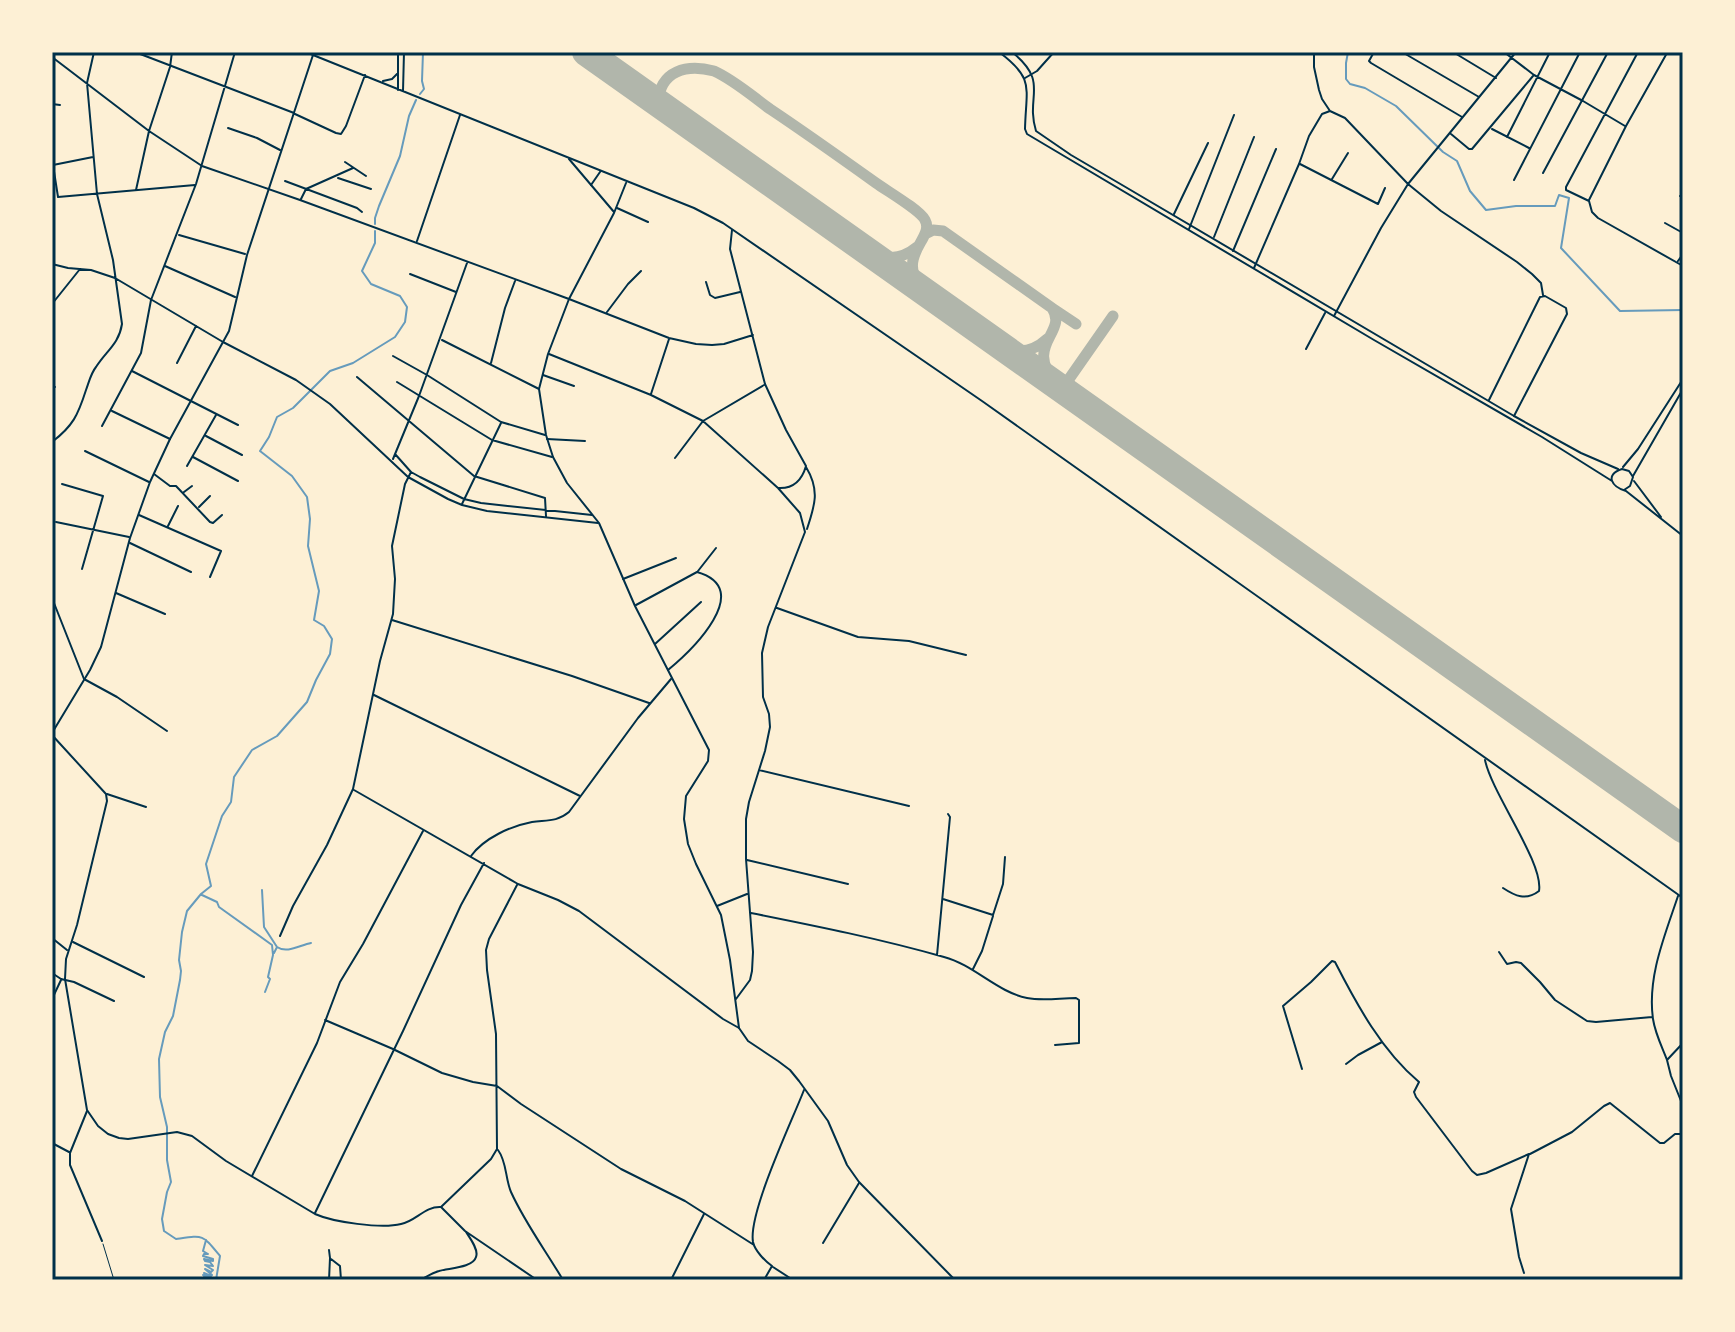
<svg xmlns="http://www.w3.org/2000/svg" width="1735" height="1332" font-family="'Asap Condensed',sans-serif">
  <style>
    .lines { fill: none; stroke-linecap: round; stroke-linejoin: round }
    .stream { stroke: #669bbc; stroke-width: 2 }
    .taxiway { stroke: #b1b6ab; stroke-width: 11 }
    .runway { stroke: #b1b6ab; stroke-width: 28 }
    .service { stroke: #003049; stroke-width: 1 }
    .minor { stroke: #003049; stroke-width: 2 }
    .tertiary { stroke: #003049; stroke-width: 2 }
    .secondary { stroke: #003049; stroke-width: 2 }
    .neatline { fill: none; stroke: #003049; stroke-width: 3 }
  </style>
  <rect width="100%" height="100%" fill="#fdf0d5"/>
  <g class="lines">
    <path class="stream" d="M1348,52L1346,63V79L1350,84L1365,88L1396,106L1443,152L1457,161L1470,191L1486,210L1516,206H1555L1559,195L1569,198L1561,248L1620,311L1683,310
      M420,94L424,89L422,81L423,52
      M375,224V218L379,206L400,156L409,116L416,100
      M262,890L264,927L277,947
      M202,895L217,902L219,907L272,945L273,955L268,977L270,979L265,992
      M274,953L277,947C287,954 300,945 311,943
      M206,1240L203,1251L208,1254H204L203,1256L213,1259V1261L204,1259L205,1261L210,1262L213,1266L205,1265L213,1270L211,1272L205,1269L212,1275L211,1276L204,1273L210,1278L203,1275L207,1280
      M201,1280H203
      M216,1280L220,1256C202,1234 204,1235 176,1239L164,1231L162,1219L167,1192L171,1182L167,1160V1127L160,1097L159,1059L165,1032L173,1016L180,980L181,971L179,960L182,932L187,911L201,894L211,886L206,864L222,816L231,802L234,777L252,750L277,736L307,702L316,680L330,654L332,639L324,626L314,620L319,591L308,546L310,519L307,497L292,476L260,451L269,437L277,417L293,408L330,371L353,363L395,337L405,322L407,307L400,296L371,284L362,271L375,243V231"/>
    <path class="taxiway" d="M658,103C660,70 687,64 714,71C734,80 752,96 770,109C806,133 841,158 876,183C887,191 920,210 925,220C936,240 888,258 930,296
      M925,234L933,230L943,231L1052,308C1069,334 1021,344 1058,386
      M865,249C883,260 900,261 917,247
      M1052,308L1076,324
      M998,344C1016,355 1033,352 1047,339
      M1076,400L1070,391L1069,379L1113,316"/>
    <path class="runway" d="M586,52L1683,829"/>
    <path class="service" d="M103,1244L114,1280"/>
    <path class="minor" d="M135,52L294,113
      M306,52L313,55L314,52
      M1314,52V67L1319,90L1322,99L1330,111L1345,118L1408,184L1441,211L1517,262L1532,274L1541,283L1543,295
      M1374,52L1369,61L1371,63L1462,117
      M1402,52L1479,97
      M1453,52L1496,78
      M1504,52L1534,75L1583,101L1625,126
      M1638,52L1566,187V190L1589,201L1592,212L1598,218L1683,266
      M52,57L149,131L202,166L300,200L569,299L669,338L696,344L712,345L724,344L753,335
      M1025,78L1037,71L1054,52
      M52,104L60,105
      M228,128L257,138L280,150
      M1492,129L1529,148
      M1451,134L1469,149H1472L1533,76
      M1507,137L1550,52
      M569,159L614,212
      M345,162L366,176
      M1300,164L1378,204L1385,188
      M53,165L58,197L195,185
      M53,165L93,157
      M1543,173L1608,52
      M338,178L371,189
      M1332,179L1348,153
      M1514,180L1580,52
      M285,181L357,208L362,212
      M136,190L149,131L170,67L172,52
      M1680,196L1683,198
      M301,199L306,189L353,168
      M1589,200L1626,126L1667,53
      M617,208L648,222
      M1174,214L1208,143
      M1665,223L1683,233
      M1189,229L1234,115
      M732,230L730,249L765,384L786,430L806,466C802,480 793,489 778,488
      M179,235L245,254
      M1214,237L1254,137
      M417,241L460,115
      M1233,251L1276,149
      M1678,261L1683,254
      M52,264L68,268L91,270L115,278L223,342L296,380L330,404L408,477L448,499L462,505L487,511L598,523
      M165,266L235,297
      M1254,268L1299,164L1309,136L1322,114L1330,111
      M410,274L456,292
      M706,282L710,295L715,298L740,292
      M52,304L80,269
      M607,312L628,284L641,271
      M1334,316L1381,228L1408,184L1516,52
      M442,340L539,389
      M1306,349L1325,313
      M549,354L651,395L703,421L778,488L800,513L805,532L768,627L762,653L763,697L769,714L770,727L765,751L749,802L746,819V859L753,952L752,971L750,980L736,999
      M393,356L427,375L501,422L545,435
      M177,363L196,326
      M491,363L505,308L515,281
      M132,371L238,425
      M543,375L574,386
      M357,377L474,476L545,498L546,516
      M397,382L492,440L552,457
      M52,385L55,387
      M651,394L669,339
      M1489,400L1540,297L1545,296L1566,308L1567,314L1514,416
      M112,411L170,439
      M102,426L141,353L151,300L196,184L235,52
      M206,436L242,455
      M547,439L585,441
      M52,442C73,426 78,415 86,390C89,382 91,373 96,367C106,351 119,344 122,324L113,260L97,194L87,83L94,52
      M85,451L149,482
      M395,454L411,472L420,477L464,499L481,503L592,515
      M193,457L238,481
      M675,458L703,421L764,385
      M393,459L419,396L467,263
      M187,466L216,415
      M806,467C820,490 815,505 807,529
      M154,474L170,486H176L210,522L213,523L222,515
      M62,484L103,496L82,569
      M184,492L192,486
      M462,504L501,423
      M199,507L210,496
      M139,515L221,551L210,577
      M56,522L129,537
      M168,526L178,506
      M130,543L191,572
      M698,571L716,548
      M623,579L676,558
      M116,593L165,614
      M52,598L84,679L117,697L167,731
      M636,605L697,572C756,589 691,651 668,670
      M777,608L858,637L909,641L966,655
      M392,620L572,676L649,703
      M655,644L701,602
      M374,695L580,796
      M1485,760C1492,794 1544,863 1539,891C1526,901 1515,896 1503,888
      M759,770L909,806
      M354,790L518,884L558,900L579,911L723,1019L739,1028
      M107,794L146,807
      M471,856C484,838 511,826 532,822C547,820 557,822 569,812L638,718L671,679
      M747,860L848,884
      M943,899L993,915L1003,884L1005,857
      M717,906L747,894
      M751,913C816,926 881,939 944,957C974,965 997,992 1027,998C1043,1001 1060,998 1076,998L1079,1000V1043L1055,1045
      M280,936L293,906L327,845L353,789L380,661L393,614L395,579L392,546L405,484L411,472
      M73,942L144,977
      M1499,952L1507,964L1516,962L1521,963L1540,982L1555,1000L1587,1021L1596,1022L1652,1017
      M937,955L950,817L948,814
      M973,969L982,951L993,916
      M52,973L61,979L74,982L114,1001
      M52,999L61,980
      M325,1020L393,1049L442,1073L473,1082L497,1086L521,1104L621,1169L685,1201L754,1245
      M1683,1043L1667,1060L1671,1076L1683,1106
      M1667,1060C1662,1047 1655,1033 1653,1019C1647,977 1665,935 1678,896
      M1346,1064L1358,1055L1382,1042
      M1302,1069L1283,1006L1311,982L1332,961L1335,962C1357,1005 1382,1051 1419,1082L1414,1092L1416,1097L1472,1171L1477,1175L1486,1173L1529,1154L1511,1209L1519,1257L1524,1273
      M87,1111L70,1153V1165L102,1241
      M52,1143L69,1152
      M498,1150C507,1162 505,1178 511,1192C525,1223 546,1251 563,1280
      M1530,1154L1572,1132L1604,1106L1610,1103L1660,1143H1664L1675,1134H1683
      M252,1176L317,1043L340,982L363,944L423,831
      M441,1207L491,1159L497,1149L496,1034L487,970L486,950L489,939L517,885
      M315,1213L403,1031L461,905L484,863
      M823,1243L859,1183
      M331,1259L340,1266L341,1280
      M773,1267L793,1280
      M329,1280L330,1258L329,1250
      M671,1280L704,1214
      M764,1280L772,1266C765,1261 755,1251 753,1242C748,1213 792,1121 804,1090"/>
    <path class="tertiary" d="M383,81L392,79L398,73
      M398,90V52
      M403,91L404,52
      M295,114L336,133L341,134L346,126L365,75
      M626,183L614,213L569,299L548,354L539,389L546,435L553,457L567,483L599,523L635,606L709,750L708,761L686,796L684,819L688,844L696,864L721,915L730,960L739,1028L748,1041L778,1061L790,1070L799,1081L828,1121L847,1165L859,1182L955,1280
      M591,185L600,172
      M52,733L90,670L101,647L130,538L150,482L170,439L229,331L247,255L313,55L694,208L723,223L982,401L1683,898
      M52,735L106,794L107,801L77,925L66,959L65,979L87,1110L98,1126L108,1134L119,1138L128,1139L177,1132L192,1136L226,1161L315,1214C333,1222 381,1229 401,1224C416,1221 425,1206 441,1207L465,1231L537,1280
      M52,938L67,950
      M420,1280C426,1277 432,1273 439,1271C448,1268 473,1268 476,1257C479,1250 470,1238 466,1232"/>
    <path class="secondary" d="M999,52C1035,79 1026,87 1025,129L1027,134L1374,340L1542,437L1612,481
      M1012,52C1050,83 1025,95 1036,131L1071,155L1117,182L1514,416L1581,453L1618,469
      M1623,467L1638,449L1683,379
      M1633,476L1683,389
      M1634,481L1661,517
      M1624,490L1630,486L1633,477L1629,471L1622,469C1604,475 1612,487 1626,491L1683,536"/>
  </g>
  <rect width="1735" height="1332" fill="none" stroke="#fdf0d5" stroke-width="108"/>
  <rect x="54" y="54" width="1627" height="1224" class="neatline"/>
</svg>
